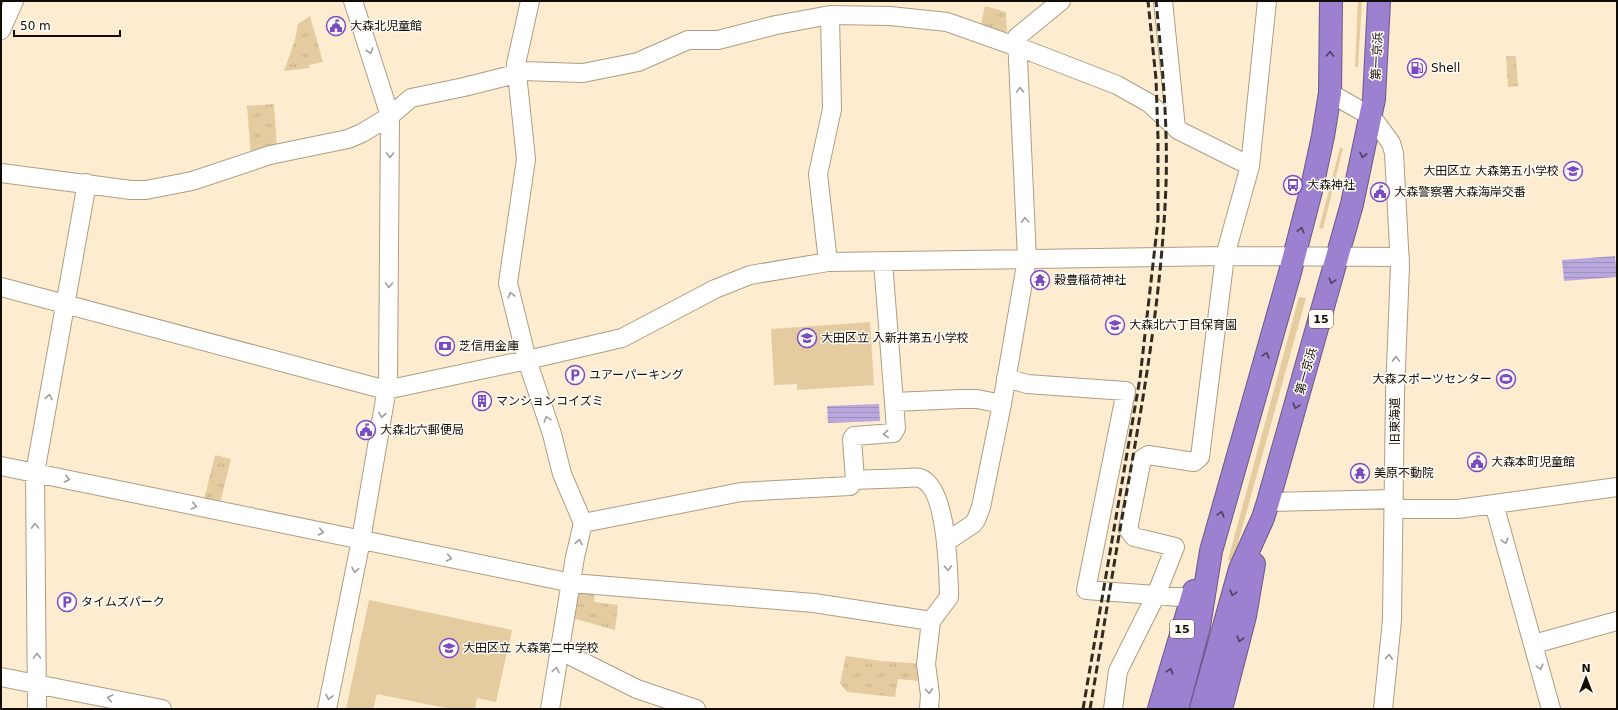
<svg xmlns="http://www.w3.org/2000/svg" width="1618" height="710" font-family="'DejaVu Sans','Noto Sans JP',sans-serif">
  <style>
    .grass { fill: #e5cca0 }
    .park { fill: url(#park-tufts) }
    .water { fill: url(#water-rules) }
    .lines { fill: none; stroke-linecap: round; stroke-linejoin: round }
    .minor-casing { stroke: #ad9d83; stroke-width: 20 }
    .highway-casing { stroke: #6b5888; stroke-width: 24 }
    .minor { stroke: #fff; stroke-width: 18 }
    .highway { stroke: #9b81cf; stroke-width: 22 }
    .rail { stroke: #322b1f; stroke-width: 3; stroke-dasharray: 8 4; stroke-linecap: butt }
    .oneway { stroke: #a09e9b }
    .oneway2 { stroke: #50415f }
    .labels { text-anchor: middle; stroke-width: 3; stroke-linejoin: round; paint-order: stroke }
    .shield { fill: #fffbf6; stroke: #59544d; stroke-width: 1 }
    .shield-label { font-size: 11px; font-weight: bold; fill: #120d04 }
    .poi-label { font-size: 12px; fill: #120d04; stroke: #fffbf6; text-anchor: start }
    .street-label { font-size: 12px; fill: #120d04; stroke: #fffbf6 }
  </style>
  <defs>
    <pattern id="park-tufts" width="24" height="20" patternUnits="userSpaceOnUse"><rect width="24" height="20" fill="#e5cca0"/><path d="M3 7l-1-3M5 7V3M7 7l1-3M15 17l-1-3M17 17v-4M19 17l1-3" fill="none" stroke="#c3ae88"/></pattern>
    <pattern id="water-rules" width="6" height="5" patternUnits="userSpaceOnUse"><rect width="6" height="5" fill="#b9a8de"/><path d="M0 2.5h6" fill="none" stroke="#9e8fbd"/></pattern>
  </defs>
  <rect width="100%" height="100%" fill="#fdecd0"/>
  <path class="grass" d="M1358,1H1362L1358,67H1355Z
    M1340,148H1343L1323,229L1319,228Z
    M1299,297L1306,298L1233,561L1228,560Z
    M870,322L874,385L797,390V384L774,385L771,329Z
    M369,600L512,630L496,702L477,698L475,709H451L377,694L373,709H346Z"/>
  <path class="park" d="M985,6L1006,12L1007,35L981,25Z
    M310,16L323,62L309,65L310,68L284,71L295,40L298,24Z
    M1506,56H1516L1518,86L1508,87Z
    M274,104L277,148L251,157L247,106Z
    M215,455L231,459L219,507L203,504Z
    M578,588H595L594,602L618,605L615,630L572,618Z
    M846,656L881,661L926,664L928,682L898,679L895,697L847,692L840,683Z"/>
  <path class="water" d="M1615,256L1617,277L1564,281L1562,260Z
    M879,404L880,421L828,423L827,406Z"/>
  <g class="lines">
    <defs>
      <path id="minor" d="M530,1L516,64L526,159L508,283L527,360L552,434L562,474L583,523L575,557L550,709
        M1163,1L1176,128
        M1,30L14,1
        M1330,93L1372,117L1391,143L1394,153L1400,266L1395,393L1392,620L1383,709
        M1250,166L1267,1
        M1,173L131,190H146L192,181L270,155L348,139L362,133L390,116L411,98L464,87L512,75L521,71L583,73L638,62L688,40H718L776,25L830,15L890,16L947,22L1029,51L1117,85L1149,103L1178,130L1250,166L1225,256L1200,457L1194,462L1148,455L1142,459L1128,529L1134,537L1175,547L1156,595L1191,598
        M828,262L818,174L832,109L830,15
        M1,287L386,390L536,358L622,338L715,289L750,275L828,262L1225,256L1400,257
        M1006,378L1027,384L1126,391L1086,590L1156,595L1118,671L1113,709
        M894,402L961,399H977L1002,404
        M1,466L572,583L814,603L931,621
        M855,480L852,439L854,436L893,433L896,428L883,262
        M1268,502L1394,499
        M1494,504L1551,709
        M1394,509H1458L1617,487
        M583,523L741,492L850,486L855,480C872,479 888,479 905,478C909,478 916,477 920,478C947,487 948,568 949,591V597L931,621L926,664L930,695L929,709
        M946,542L973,524L976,520L981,507L1002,404L1027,259L1017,37L1061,1
        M1534,644L1617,621
        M559,650L637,689L696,709
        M1,677L162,709
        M37,709L35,473L87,183
        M327,709L361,540L388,382L390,116L353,1"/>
      <path id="highway" d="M1159,709L1194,591
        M1177,709L1199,626L1211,551L1289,276L1312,187L1323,136L1330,93L1331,1
        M1201,709L1240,569L1263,518L1268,502L1352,204L1374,99L1379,1
        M1221,709L1245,616L1254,564"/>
    </defs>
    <use href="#minor" class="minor-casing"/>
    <use href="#highway" class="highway-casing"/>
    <use href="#minor" class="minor"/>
    <use href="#highway" class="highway"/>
    <path class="rail" d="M1083,709L1140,378L1158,220V138L1156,79L1148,1
      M1090,709C1101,645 1111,581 1122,518C1142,407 1162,296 1166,184C1168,123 1162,61 1156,1"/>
  </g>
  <defs><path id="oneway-chevron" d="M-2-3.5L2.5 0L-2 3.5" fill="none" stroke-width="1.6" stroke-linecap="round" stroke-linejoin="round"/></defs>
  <g class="oneway">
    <use href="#oneway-chevron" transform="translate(370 51) rotate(71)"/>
    <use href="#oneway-chevron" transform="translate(1020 90) rotate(-92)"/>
    <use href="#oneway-chevron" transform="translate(390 155) rotate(90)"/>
    <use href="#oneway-chevron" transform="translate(1025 220) rotate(-93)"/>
    <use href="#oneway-chevron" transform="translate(389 285) rotate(91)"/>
    <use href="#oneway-chevron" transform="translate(511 295) rotate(-104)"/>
    <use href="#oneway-chevron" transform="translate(1396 359) rotate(-88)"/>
    <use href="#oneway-chevron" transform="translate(49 397) rotate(-80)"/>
    <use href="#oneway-chevron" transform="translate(382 415) rotate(100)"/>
    <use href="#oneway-chevron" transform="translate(547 419) rotate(-108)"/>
    <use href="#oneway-chevron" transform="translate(886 434) rotate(175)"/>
    <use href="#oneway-chevron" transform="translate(67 479) rotate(12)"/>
    <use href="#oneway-chevron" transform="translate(194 506) rotate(12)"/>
    <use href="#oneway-chevron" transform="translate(35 526) rotate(-91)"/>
    <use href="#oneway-chevron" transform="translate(321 532) rotate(12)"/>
    <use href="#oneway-chevron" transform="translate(1505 541) rotate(74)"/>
    <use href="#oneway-chevron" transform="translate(579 542) rotate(-78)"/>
    <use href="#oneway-chevron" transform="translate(449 558) rotate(11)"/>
    <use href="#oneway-chevron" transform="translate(948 568) rotate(87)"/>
    <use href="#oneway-chevron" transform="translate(355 570) rotate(101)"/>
    <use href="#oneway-chevron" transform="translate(37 656) rotate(-91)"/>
    <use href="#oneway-chevron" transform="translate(1389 657) rotate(-85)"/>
    <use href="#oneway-chevron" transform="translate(1540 667) rotate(75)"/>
    <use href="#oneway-chevron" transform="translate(556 670) rotate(-81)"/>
    <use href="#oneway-chevron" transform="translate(929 691) rotate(86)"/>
    <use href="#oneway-chevron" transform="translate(329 697) rotate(102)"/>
    <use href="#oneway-chevron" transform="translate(110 698) rotate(-169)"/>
  </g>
  <g class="oneway2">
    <use href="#oneway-chevron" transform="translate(1330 54) rotate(-89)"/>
    <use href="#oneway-chevron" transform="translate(1363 155) rotate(102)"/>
    <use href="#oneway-chevron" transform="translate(1301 230) rotate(-76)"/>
    <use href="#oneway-chevron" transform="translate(1332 281) rotate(105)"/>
    <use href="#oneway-chevron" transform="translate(1266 355) rotate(-74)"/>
    <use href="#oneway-chevron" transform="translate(1296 406) rotate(106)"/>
    <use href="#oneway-chevron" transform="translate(1221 514) rotate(-74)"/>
    <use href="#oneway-chevron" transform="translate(1233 593) rotate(106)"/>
    <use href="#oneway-chevron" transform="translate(1240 639) rotate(105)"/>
    <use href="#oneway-chevron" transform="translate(1170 671) rotate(-74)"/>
  </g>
  <defs>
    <symbol id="civic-ring" viewBox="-11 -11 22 22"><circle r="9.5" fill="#fffbf6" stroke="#7b4bc3" stroke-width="1.5"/><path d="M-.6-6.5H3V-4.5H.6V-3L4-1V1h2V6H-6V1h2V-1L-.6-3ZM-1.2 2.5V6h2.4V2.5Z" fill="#7b4bc3"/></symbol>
    <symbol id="fuel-ring" viewBox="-11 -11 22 22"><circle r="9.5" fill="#fffbf6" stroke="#7b4bc3" stroke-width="1.5"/><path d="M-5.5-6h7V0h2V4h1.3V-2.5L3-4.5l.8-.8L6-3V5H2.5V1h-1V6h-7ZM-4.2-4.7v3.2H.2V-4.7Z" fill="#7b4bc3"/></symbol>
    <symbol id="school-ring" viewBox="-11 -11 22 22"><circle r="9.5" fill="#fffbf6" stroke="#7b4bc3" stroke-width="1.5"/><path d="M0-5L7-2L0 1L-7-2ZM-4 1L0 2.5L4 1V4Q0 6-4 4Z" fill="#7b4bc3"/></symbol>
    <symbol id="bus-ring" viewBox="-11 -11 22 22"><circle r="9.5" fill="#fffbf6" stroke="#7b4bc3" stroke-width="1.5"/><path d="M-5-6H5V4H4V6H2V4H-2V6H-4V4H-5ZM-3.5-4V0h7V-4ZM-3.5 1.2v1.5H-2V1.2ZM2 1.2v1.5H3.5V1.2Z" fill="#7b4bc3"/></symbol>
    <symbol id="temple-ring" viewBox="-11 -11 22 22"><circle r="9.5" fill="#fffbf6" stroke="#7b4bc3" stroke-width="1.5"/><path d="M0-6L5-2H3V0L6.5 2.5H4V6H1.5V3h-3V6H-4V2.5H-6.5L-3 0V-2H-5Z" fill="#7b4bc3"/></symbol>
    <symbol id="bank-ring" viewBox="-11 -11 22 22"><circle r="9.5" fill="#fffbf6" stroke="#7b4bc3" stroke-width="1.5"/><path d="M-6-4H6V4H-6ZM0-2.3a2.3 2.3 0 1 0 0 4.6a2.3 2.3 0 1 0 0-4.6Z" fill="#7b4bc3"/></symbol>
    <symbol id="parking-ring" viewBox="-11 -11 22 22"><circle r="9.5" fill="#fffbf6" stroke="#7b4bc3" stroke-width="1.5"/><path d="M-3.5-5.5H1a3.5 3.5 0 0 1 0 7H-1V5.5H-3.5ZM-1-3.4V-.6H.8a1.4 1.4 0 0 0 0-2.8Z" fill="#7b4bc3"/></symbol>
    <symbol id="stadium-ring" viewBox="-11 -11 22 22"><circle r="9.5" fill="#fffbf6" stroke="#7b4bc3" stroke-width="1.5"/><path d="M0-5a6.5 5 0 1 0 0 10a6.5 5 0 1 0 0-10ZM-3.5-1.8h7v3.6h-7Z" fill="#7b4bc3"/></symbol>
    <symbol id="building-ring" viewBox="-11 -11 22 22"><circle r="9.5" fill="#fffbf6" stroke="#7b4bc3" stroke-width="1.5"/><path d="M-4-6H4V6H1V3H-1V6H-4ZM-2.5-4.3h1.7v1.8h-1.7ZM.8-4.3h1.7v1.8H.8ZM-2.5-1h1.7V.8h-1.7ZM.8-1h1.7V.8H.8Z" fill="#7b4bc3"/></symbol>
  </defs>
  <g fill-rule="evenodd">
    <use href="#civic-ring" x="325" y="15" width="22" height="22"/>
    <use href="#fuel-ring" x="1406" y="57" width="22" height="22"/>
    <use href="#school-ring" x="1562" y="160" width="22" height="22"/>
    <use href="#bus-ring" x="1282" y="174" width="22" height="22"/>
    <use href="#civic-ring" x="1369" y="181" width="22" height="22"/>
    <use href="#temple-ring" x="1029" y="269" width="22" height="22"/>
    <use href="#school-ring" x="1104" y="314" width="22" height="22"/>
    <use href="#school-ring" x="796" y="327" width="22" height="22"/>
    <use href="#bank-ring" x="434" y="335" width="22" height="22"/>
    <use href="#parking-ring" x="564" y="364" width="22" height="22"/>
    <use href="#stadium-ring" x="1495" y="368" width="22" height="22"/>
    <use href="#building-ring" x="471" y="390" width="22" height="22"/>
    <use href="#civic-ring" x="355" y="419" width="22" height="22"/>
    <use href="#civic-ring" x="1466" y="451" width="22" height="22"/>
    <use href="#temple-ring" x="1349" y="462" width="22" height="22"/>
    <use href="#parking-ring" x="56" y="591" width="22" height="22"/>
    <use href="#school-ring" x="438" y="637" width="22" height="22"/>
  </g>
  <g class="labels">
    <g class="shield">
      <rect x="1309" y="310" width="24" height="18" rx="3"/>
      <rect x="1170" y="620" width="24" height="18" rx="3"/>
    </g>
    <g class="shield-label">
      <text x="1321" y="323">15</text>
      <text x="1182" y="633">15</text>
    </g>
    <g class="poi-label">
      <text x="350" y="30">大森北児童館</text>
      <text x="1431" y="72">Shell</text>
      <text x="1559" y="175" text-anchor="end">大田区立 大森第五小学校</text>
      <text x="1307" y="189">大森神社</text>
      <text x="1394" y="196">大森警察署大森海岸交番</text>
      <text x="1054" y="284">穀豊稲荷神社</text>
      <text x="1129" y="329">大森北六丁目保育園</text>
      <text x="821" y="342">大田区立 入新井第五小学校</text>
      <text x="459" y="350">芝信用金庫</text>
      <text x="589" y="379">ユアーパーキング</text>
      <text x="1492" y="383" text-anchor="end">大森スポーツセンター</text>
      <text x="496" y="405">マンションコイズミ</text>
      <text x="380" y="434">大森北六郵便局</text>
      <text x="1491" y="466">大森本町児童館</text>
      <text x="1374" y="477">美原不動院</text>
      <text x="81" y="606">タイムズパーク</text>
      <text x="463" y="652">大田区立 大森第二中学校</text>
    </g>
    <g class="street-label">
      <text transform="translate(1377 56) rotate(-87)" y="4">第一京浜</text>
      <text transform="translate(1306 371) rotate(-74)" y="4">第一京浜</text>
      <text transform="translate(1395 421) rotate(-90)" y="4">旧東海道</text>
    </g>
  </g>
  <rect width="1618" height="710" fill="none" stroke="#120d04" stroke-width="4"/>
  <g transform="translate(1586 678)" stroke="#fffbf6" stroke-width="3" paint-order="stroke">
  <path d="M0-3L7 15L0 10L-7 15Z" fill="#120d04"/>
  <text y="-6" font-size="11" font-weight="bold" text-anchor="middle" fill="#120d04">N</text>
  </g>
  <path d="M14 30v6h106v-6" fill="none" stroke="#120d04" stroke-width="2"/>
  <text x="20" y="30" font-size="12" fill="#120d04" stroke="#fffbf6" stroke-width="3" paint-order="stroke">50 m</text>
</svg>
